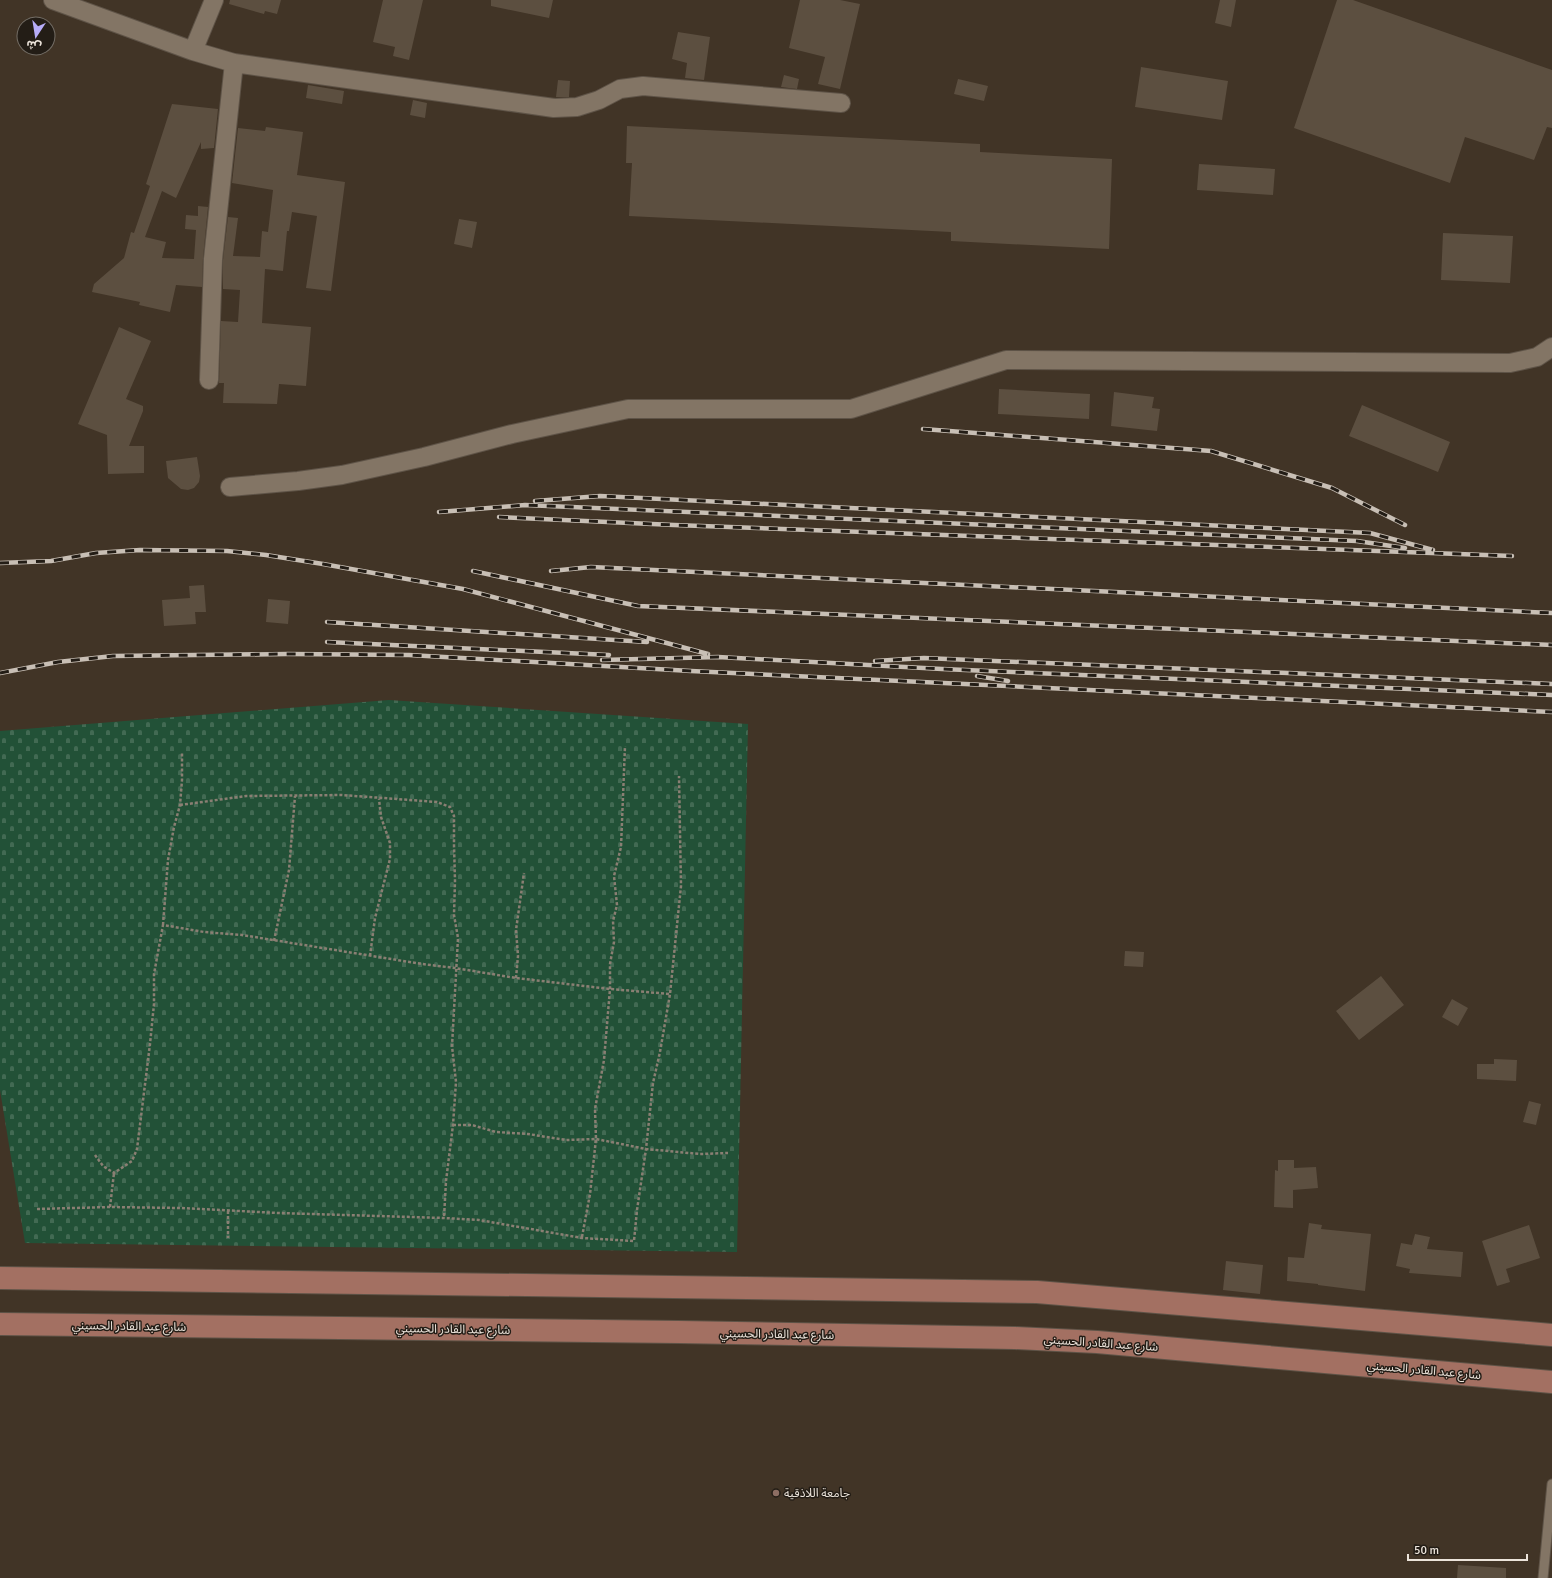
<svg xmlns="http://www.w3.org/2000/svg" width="1552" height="1578" font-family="Signika,'Noto Sans Arabic',sans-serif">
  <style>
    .cemetery { fill: url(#cemetery-stones) }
    .building { fill: #5c4f40 }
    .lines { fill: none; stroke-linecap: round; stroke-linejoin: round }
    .lane-casing { stroke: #5e5347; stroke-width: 11 }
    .street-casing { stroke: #5e5347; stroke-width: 20 }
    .primary-casing { stroke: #5e5347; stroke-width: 24 }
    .path { stroke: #8a7f73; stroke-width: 2.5; stroke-dasharray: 3 2; stroke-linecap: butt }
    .lane { stroke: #837565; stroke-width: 9 }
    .street { stroke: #837565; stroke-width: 18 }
    .primary { stroke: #a37062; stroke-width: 22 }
    .rail-casing { stroke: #c8bfb5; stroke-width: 4.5 }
    .rail { stroke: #231d16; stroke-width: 3; stroke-dasharray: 9; stroke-linecap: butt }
    .education-dot { fill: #8d6e63; stroke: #231d16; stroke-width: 1.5 }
    .labels { text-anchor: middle; stroke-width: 3; stroke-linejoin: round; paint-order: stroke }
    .street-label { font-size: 12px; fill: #ece4db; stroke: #231d16 }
    .poi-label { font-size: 12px; fill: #ece4db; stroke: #231d16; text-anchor: start }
  </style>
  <defs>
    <pattern id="cemetery-stones" width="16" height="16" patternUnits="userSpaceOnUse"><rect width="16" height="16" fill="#225137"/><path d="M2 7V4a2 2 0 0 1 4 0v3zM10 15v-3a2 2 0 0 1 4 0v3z" fill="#426a53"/></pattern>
  </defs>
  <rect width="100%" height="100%" fill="#413426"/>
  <path class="cemetery" d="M389,700L748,724L737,1252L25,1243L0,1090V731Z"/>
  <path class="building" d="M230,0H281L277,14L265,11L264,14L229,4Z
    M383,0H423L409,60L393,56L395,47L373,42Z
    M491,0H553L549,18L491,6Z
    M800,0H840L860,4L840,89L818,84L825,57L789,48Z
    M1220,0H1236L1231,27L1215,23Z
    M1337,0H1353L1552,70V128L1547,127L1534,160L1465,137L1450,183L1294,128Z
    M678,32L710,37L704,80L685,78L687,63L672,59Z
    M1141,67L1228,81L1222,120L1135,107Z
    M784,75L799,79L797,89L781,87Z
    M958,79L988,86L984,101L954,94Z
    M558,80L570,81L569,97H556Z
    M308,85L344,91L342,104L306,98Z
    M413,100L427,103L425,118L410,115Z
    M172,104L218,109L214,148L201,149V142L176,198L162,191L145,237L166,242L162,258L194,259L196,230L185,229L186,215L198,216V206L208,207L203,258L202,287L176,285L170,312L139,305L140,302L92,292L94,284L124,258L131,232L134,233L150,186L146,184Z
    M627,126L980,144V152L1112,159L1109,249L951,241V232L629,216L632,163H626Z
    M266,127L303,132L297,175L345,182L331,291L306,288L317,216L292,212L289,231H287L283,271L265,269L262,323L311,327L306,386L279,384L277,404L223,403L224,383H219L221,321L238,322L240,290L223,289V260L228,217L238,218L233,256L260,257L262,231L268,232L273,190L232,183L238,128L265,131Z
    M1199,164L1275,169L1273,195L1197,190Z
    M459,219L477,222L472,248L454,244Z
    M1443,233L1513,236L1510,283L1441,280Z
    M119,327L151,341L126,399L143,406V411L129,446H144V473L108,474L107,435L78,424Z
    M999,389L1090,394L1089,419L998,414Z
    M1114,392L1154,397L1152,408L1160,409L1157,431L1111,426Z
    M1362,405L1450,442L1438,472L1349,436Z
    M197,457L200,476L199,482L194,488L188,490L181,489L168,478L166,461Z
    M204,585L206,612H195L196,624L164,626L162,600L190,598L189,586Z
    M268,599L290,601L288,624L266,622Z
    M1125,951L1144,952L1143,967L1124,966Z
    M1381,976L1404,1005L1359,1040L1336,1011Z
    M1452,999L1468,1008L1458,1026L1442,1017Z
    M1494,1059L1517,1060L1516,1081L1477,1079V1064H1494Z
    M1529,1101L1541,1104L1536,1125L1523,1122Z
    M1278,1160H1294V1168L1316,1167L1318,1188L1293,1190V1208L1274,1207L1275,1170L1278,1171Z
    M1309,1223L1322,1225L1321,1229L1371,1234L1365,1291L1318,1285V1284L1287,1281L1288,1257L1304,1258Z
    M1529,1225L1540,1258L1506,1269L1510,1282L1497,1286L1482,1241Z
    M1415,1234L1430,1237L1427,1249L1463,1252L1461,1277L1409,1273L1410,1269L1396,1266L1401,1243L1412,1245Z
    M1226,1261L1263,1265L1260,1294L1223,1290Z
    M1458,1565L1506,1568V1578H1457Z"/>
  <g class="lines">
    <defs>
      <path id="lane" d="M1543,1578L1552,1484"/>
      <path id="street" d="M53,0L193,51L234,63L554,108L577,107L599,100L620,89L643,86L841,103
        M193,51L214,0
        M209,380L213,259L234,63
        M230,487L298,481L342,475L424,457L512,434L628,409H851L1006,360L1510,363L1537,357L1552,347"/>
      <path id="primary" d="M0,1278L1037,1292L1552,1335
        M0,1324L679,1332L1015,1338L1097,1342L1552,1382"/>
    </defs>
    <use href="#lane" class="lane-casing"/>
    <use href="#street" class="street-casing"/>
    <use href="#primary" class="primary-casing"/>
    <path class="path" d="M180,805L246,796L342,795L437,802L450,807L454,816V845L455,881L454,915L458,938L452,1046L456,1082L453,1125L446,1181L444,1218
      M163,925L168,860L174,827L180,805L182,780V753
      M274,941L289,870L295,796
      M370,956L375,918L390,859V843L381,817L379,799
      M516,978L518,956L516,930L524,873
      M453,1125H472L496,1132L528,1134L566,1140L596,1139L646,1149L700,1154L728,1153
      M95,1155L103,1166L114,1173L132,1161L137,1149L150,1044L154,1004V974L163,925L204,932L242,935L422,964L455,968L516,978L610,989L670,994
      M110,1207L114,1173
      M37,1209L110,1207L180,1208L279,1213L444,1218L479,1220L582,1238L634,1241L637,1210L646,1149L653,1083L660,1052L670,994L681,886L679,776
      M228,1211V1238
      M582,1237L590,1194L596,1139L595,1109L604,1060L610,989V964L614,942L613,921L617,905L614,876L621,847L625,746"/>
    <use href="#lane" class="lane"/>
    <use href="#street" class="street"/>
    <use href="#primary" class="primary"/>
    <defs>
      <path id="rail" d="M923,429L1211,451L1332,488L1405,525
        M535,501L600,496L1370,533L1433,550
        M439,512L525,505L1357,541L1405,548
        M499,517L674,525L1512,556
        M0,563L51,561L96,553L140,550L227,551L266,555L323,564L463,589L708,654
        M473,571L638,606L1552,645
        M551,571L591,567L1552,613
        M327,622L647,642
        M327,642L609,655
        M602,660L718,657L942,669L1552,695
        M875,661L924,658L1552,684
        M0,673L58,662L113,656L288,654L409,655L691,671L1552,712
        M977,676L1008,681"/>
    </defs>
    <use href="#rail" class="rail-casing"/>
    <use href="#rail" class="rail"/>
  </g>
  <circle class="education-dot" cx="776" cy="1493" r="4"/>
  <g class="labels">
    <g class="street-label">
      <text transform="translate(129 1326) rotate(1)" y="4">شارع عبد القادر الحسيني</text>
      <text transform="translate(453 1329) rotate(1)" y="4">شارع عبد القادر الحسيني</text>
      <text transform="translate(777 1334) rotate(1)" y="4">شارع عبد القادر الحسيني</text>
      <text transform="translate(1101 1343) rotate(4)" y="4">شارع عبد القادر الحسيني</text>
      <text transform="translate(1424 1370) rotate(5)" y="4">شارع عبد القادر الحسيني</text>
    </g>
    <g class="poi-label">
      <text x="784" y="1497">جامعة اللاذقية</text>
    </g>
  </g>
  <g transform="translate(36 36) rotate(192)"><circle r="19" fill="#231d16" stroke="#736d65"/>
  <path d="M0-3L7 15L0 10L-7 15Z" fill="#b6acf8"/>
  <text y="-6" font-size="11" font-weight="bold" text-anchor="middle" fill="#ece4db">ش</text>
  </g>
  <path d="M1408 1554v6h119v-6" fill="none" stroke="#ece4db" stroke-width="2"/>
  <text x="1414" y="1554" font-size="12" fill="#ece4db" stroke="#231d16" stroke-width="3" paint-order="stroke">50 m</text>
</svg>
